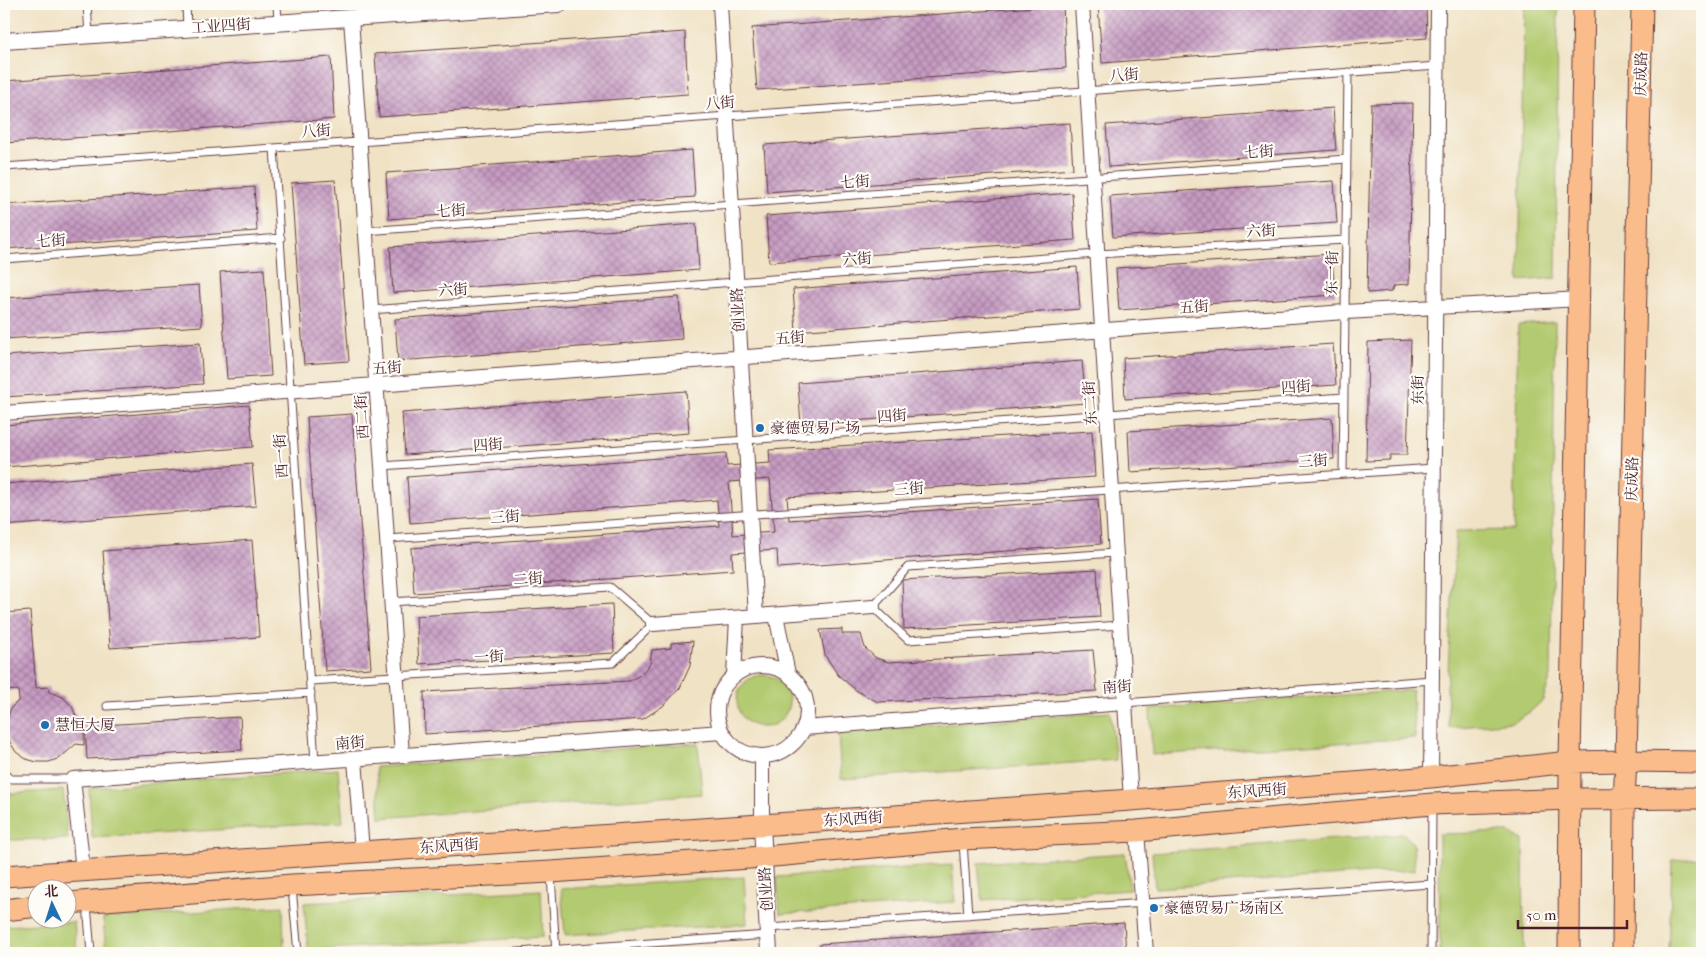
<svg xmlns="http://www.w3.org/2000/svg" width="1706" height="957" font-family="'IM FELL French Canon','Noto Serif SC',serif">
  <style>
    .green { fill: #b2ca6f; stroke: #7e744d }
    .building { fill: url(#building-cross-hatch); fill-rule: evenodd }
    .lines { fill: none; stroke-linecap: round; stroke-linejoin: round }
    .service-casing { stroke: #633c42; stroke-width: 9 }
    .minor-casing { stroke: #633c42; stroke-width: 16 }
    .tertiary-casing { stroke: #633c42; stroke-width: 18 }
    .primary-casing { stroke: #633c42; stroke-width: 23 }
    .service { stroke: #fff; stroke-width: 7 }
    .minor { stroke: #fff; stroke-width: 14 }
    .tertiary { stroke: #fff; stroke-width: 16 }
    .primary { stroke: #f9bc8a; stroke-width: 21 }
    .poi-dot { fill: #1f6fb2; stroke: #fdfcf7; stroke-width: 2 }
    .labels { text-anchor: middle; stroke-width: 4.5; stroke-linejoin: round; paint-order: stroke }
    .street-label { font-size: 15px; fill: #4a1f2b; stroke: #fdfcf7 }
    .poi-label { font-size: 15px; fill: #4a1f2b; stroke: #fdfcf7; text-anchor: start }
  </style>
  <defs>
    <pattern id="building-cross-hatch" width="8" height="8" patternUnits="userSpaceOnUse" patternTransform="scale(1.25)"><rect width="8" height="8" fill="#c69bc2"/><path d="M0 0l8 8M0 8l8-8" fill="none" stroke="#a37e9e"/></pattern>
  </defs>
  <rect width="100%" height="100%" fill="#fdfcf7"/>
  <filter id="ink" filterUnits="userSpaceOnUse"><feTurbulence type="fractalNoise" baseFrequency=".02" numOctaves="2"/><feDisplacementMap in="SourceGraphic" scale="10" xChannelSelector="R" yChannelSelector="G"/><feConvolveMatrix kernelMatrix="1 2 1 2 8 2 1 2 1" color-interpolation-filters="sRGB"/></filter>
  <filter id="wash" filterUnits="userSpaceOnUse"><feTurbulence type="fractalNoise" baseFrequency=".0096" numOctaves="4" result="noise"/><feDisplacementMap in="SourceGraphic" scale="20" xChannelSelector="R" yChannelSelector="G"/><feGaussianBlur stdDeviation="1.12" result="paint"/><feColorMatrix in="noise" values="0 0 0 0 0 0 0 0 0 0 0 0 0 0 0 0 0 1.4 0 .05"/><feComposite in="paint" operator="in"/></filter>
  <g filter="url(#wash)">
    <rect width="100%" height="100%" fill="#f0e2c4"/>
    <path class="green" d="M1524,4H1558L1556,278L1519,281Z
      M1555,322L1551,676L1543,700L1530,712L1513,722L1449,728L1447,688L1456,531L1514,530L1518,325Z
      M737 701a26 26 0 1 1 52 0a26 26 0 1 1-52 0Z
      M1412,690L1415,738L1152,755L1150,709Z
      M1110,712L1116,760L841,779L838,732Z
      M698,743L702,794L380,818L376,767Z
      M338,769L343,822L92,838L89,788Z
      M63,790L68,839L4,840V794Z
      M1508,832L1523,840L1524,953H1440L1439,834Z
      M1404,834L1413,843L1415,870L1155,888L1152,853Z
      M1125,853L1130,890L982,900L978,863Z
      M1702,858V953H1669L1672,860Z
      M952,865L955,902L780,914L777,877Z
      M744,877L747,924L565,935L561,889Z
      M541,890L543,937L308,950L304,903Z
      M283,906L284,952L257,953H106L103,918Z
      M74,922L77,953H4V926Z"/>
    <g id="blocks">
      <path class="building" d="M1098,4H1426L1427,38L1102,63Z
        M1063,5L1066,68L757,90L752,28Z
        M685,32L688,94L379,117L375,54Z
        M331,57L334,119L4,143V81Z
        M1413,103L1409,284L1394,285L1392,291L1367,293L1371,104Z
        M1333,108L1336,150L1109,167L1106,125Z
        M1070,123L1073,169L767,192L764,145Z
        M692,150L695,197L389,219L386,173Z
        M335,180L349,361L304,364L291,183Z
        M1334,181L1337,223L1113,237L1110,196Z
        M254,187L257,231L4,249V205Z
        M1072,193L1075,240L769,262L766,216Z
        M696,224L699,270L393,293L390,247Z
        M1332,254L1335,295L1119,310L1116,268Z
        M1077,267L1080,309L796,331L793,289Z
        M264,269L271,376L227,379L220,272Z
        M199,285L202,326L4,339V298Z
        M679,297L682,339L398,361L395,319Z
        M1411,340L1407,455H1390V460L1366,461L1368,342Z
        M200,343L203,384L4,397V356Z
        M1333,344L1336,385L1125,399L1123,358Z
        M1082,361L1086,403L801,425L798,383Z
        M686,391L689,433L405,455L402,413Z
        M249,405L253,447L4,467V425Z
        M352,414L371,668L325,671L307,417Z
        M1332,418L1334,459L1130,472L1128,431Z
        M1092,431L1095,477L787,497L789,520L1098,499L1101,544L778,568L777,550L732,553L733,570L414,593L411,548L719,526L717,500L410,523L407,477L726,453L727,466L770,463L769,450ZM770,479L774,532L733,535L729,482Z
        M252,464L256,506L4,526V484Z
        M252,540L259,637L110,648L103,551Z
        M1097,569L1100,617L904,629L902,580Z
        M612,604L614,653L419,664L416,616Z
        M30,611L36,688L48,687L49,692L63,697L72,706L77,719L84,718V745L76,744L60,758L49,762H37L26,759L16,752L10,742L6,731L7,720L11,708L19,700L18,690L4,691V613Z
        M842,629V634H861L865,648L876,658L888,662L1093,650L1097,691L878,702L857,691L838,675L825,655L820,630Z
        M693,641L690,666L680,688L663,706L643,719L425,734L424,692L629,681L640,675L650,664L652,650L671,648V643Z
        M240,717L242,750L87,759L85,726Z
        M1124,923L1126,953H820V944Z"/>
    </g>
  </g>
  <g filter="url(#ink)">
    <use href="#blocks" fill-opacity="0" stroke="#633c42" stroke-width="1"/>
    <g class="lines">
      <defs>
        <path id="service" d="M87,4L89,35
          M186,4L187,28
          M277,4L278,23
          M274,148L315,762
          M4,167L1438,66
          M365,231L1347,159
          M4,259L281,238
          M371,310L1097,254L1346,240
          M382,466L1344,397
          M1343,473L1348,72
          M387,539L1434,468
          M1115,553L908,567L873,607L908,640L1120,625
          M310,681L613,663L653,624L610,587L391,602
          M1124,703L1432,680
          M107,706L311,693
          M4,773L10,779H73
          M963,842L968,915
          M551,875L556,953
          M292,888L298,953
          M87,904L91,953
          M768,928L1432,884
          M503,953L768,935
          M1431,953L1432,807"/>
        <path id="minor" d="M720,4L756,616
          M1082,4L1131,800
          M351,18L402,755
          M4,413L1345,312L1580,299
          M776,615L788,674
          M653,624L873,607
          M717 711a45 45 0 1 1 90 0a45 45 0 1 1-90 0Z
          M734,675L737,618
          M804,728L1124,703
          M762,757V825
          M355,759L362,852
          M1431,777L1438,4
          M1137,831L1146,953
          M83,870L73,779L722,732"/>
        <path id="tertiary" d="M4,41L559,4
          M762,825L769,953"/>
        <path id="primary" d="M4,876L1131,800L1431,777L1570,762L1626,761L1702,762
          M68,903L292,885L551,872L763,857L963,839L1137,831L1432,804L1570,799L1702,798
          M4,910L38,906
          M1569,953L1570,762L1584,4
          M1623,953L1624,800L1626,761L1642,4"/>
      </defs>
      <use href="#service" class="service-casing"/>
      <use href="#minor" class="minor-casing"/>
      <use href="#tertiary" class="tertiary-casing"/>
      <use href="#primary" class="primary-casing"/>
      <use href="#service" class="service"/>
      <use href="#minor" class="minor"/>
      <use href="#tertiary" class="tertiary"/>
      <use href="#primary" class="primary"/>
    </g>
  </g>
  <g class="poi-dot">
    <circle cx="760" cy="428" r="5"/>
    <circle cx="45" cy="725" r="5"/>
    <circle cx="1154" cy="908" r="5"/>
  </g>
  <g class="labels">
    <g class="street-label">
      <text transform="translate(221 26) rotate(-4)" y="5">工业四街</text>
      <text transform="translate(1641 74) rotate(-89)" y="5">庆成路</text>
      <text transform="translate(1124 75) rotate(-4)" y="5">八街</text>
      <text transform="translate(720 103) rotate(-4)" y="5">八街</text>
      <text transform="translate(316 131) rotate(-4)" y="5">八街</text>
      <text transform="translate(1259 152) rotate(-4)" y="5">七街</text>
      <text transform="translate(855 182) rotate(-4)" y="5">七街</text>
      <text transform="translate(451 211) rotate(-4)" y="5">七街</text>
      <text transform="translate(1261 231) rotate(-3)" y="5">六街</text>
      <text transform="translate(51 241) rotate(-4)" y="5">七街</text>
      <text transform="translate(857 259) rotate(-4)" y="5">六街</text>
      <text transform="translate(1332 273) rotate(-89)" y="5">东一街</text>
      <text transform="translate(453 290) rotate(-4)" y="5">六街</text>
      <text transform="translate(1194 307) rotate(-4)" y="5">五街</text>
      <text transform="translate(738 310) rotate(-93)" y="5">创业路</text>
      <text transform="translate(790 338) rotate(-4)" y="5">五街</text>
      <text transform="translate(387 368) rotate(-4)" y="5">五街</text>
      <text transform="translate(1296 387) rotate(-4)" y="5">四街</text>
      <text transform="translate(1418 390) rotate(-90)" y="5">东街</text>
      <text transform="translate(1090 403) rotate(-93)" y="5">东二街</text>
      <text transform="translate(892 416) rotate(-4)" y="5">四街</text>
      <text transform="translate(362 417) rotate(-94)" y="5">西二街</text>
      <text transform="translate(488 445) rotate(-4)" y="5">四街</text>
      <text transform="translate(281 456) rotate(-94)" y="5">西一街</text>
      <text transform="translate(1313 461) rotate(-4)" y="5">三街</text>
      <text transform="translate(1632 479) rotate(-89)" y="5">庆成路</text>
      <text transform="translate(909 489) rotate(-4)" y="5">三街</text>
      <text transform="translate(505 517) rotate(-4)" y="5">三街</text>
      <text transform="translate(528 579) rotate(-4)" y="5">二街</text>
      <text transform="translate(489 657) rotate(-3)" y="5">一街</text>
      <text transform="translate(1117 687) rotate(-4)" y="5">南街</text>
      <text transform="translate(350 743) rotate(-5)" y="5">南街</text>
      <text transform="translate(1257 791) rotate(-4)" y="5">东风西街</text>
      <text transform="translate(853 819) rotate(-4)" y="5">东风西街</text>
      <text transform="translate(449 846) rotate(-4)" y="5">东风西街</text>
      <text transform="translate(766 889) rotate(-94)" y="5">创业路</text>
    </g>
    <g class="poi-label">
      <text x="770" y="433">豪德贸易广场</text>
      <text x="55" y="730">慧恒大厦</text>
      <text x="1164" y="913">豪德贸易广场南区</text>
    </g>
  </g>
  <rect width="1706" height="957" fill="none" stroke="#fdfcf7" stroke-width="20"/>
  <g transform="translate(52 904) rotate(356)"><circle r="24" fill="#fdfcf7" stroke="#b5a4a5"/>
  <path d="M0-4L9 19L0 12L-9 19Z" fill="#1f6fb2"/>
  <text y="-8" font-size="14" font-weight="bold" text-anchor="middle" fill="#4a1f2b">北</text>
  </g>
  <path d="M1518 920v8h109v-8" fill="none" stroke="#4a1f2b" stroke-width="2.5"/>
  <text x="1526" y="920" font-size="15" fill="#4a1f2b" stroke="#fdfcf7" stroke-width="4" paint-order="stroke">50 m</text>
</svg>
